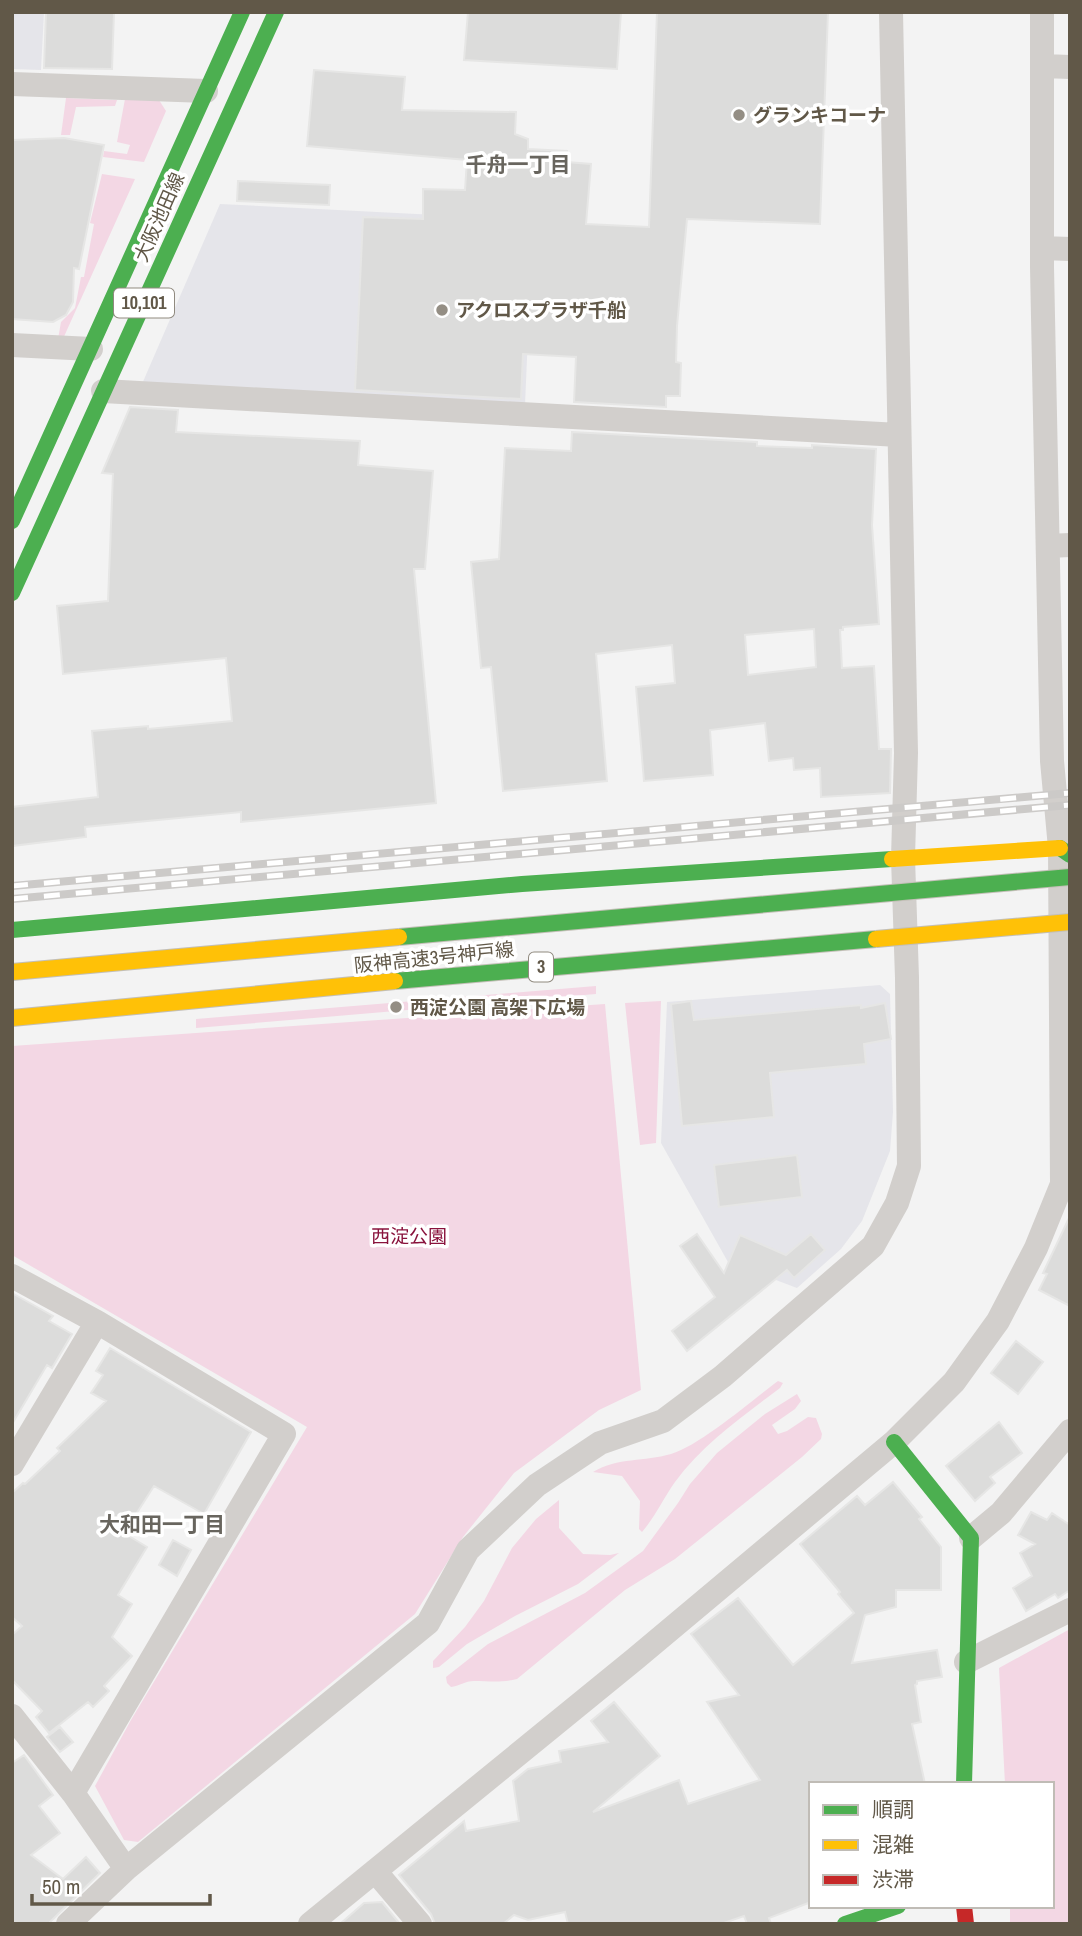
<svg xmlns="http://www.w3.org/2000/svg" width="1082" height="1936" font-family="'Archivo Narrow','Noto Sans JP',sans-serif">
  <style>
    .commercial { fill: #e5e5ea }
    .green { fill: #f3d7e4 }
    .building { fill: #dcdcdb; stroke: #e6e6e5; stroke-width: 2; fill-rule: evenodd }
    .lines { fill: none; stroke-linecap: round; stroke-linejoin: round }
    .street { stroke: #d2cfcc; stroke-width: 24 }
    .fast { stroke: #4caf50; stroke-width: 16 }
    .slow { stroke: #ffc107; stroke-width: 16 }
    .jam { stroke: #c62828; stroke-width: 16 }
    .rail-casing { stroke: #cccac8; stroke-width: 8 }
    .rail { stroke: #fff; stroke-width: 5; stroke-dasharray: 16; stroke-linecap: butt }
    .fast-bridge-casing { stroke: #c3bfb7; stroke-width: 18; stroke-linecap: butt }
    .slow-bridge-casing { stroke: #c3bfb7; stroke-width: 18; stroke-linecap: butt }
    .fast-bridge { stroke: #4caf50; stroke-width: 16 }
    .slow-bridge { stroke: #ffc107; stroke-width: 16 }
    .poi-dot { fill: #948e84; stroke: #fff; stroke-width: 2.5 }
    .labels { text-anchor: middle; stroke-width: 7; stroke-linejoin: round; paint-order: stroke }
    .shield { fill: #fff; stroke: #908a7f; stroke-width: 2 }
    .shield-label { font-size: 18px; font-weight: bold; fill: #615848 }
    .poi-label { font-size: 19px; font-weight: bold; fill: #615848; stroke: #fff; text-anchor: start }
    .street-label { font-size: 19px; fill: #615848; stroke: #fff }
    .park-label { font-size: 19px; fill: #89123c; stroke: #fff }
    .neighbourhood-label { font-size: 21px; font-weight: bold; fill: #68655e; stroke: #fff }
  </style>
  <rect width="100%" height="100%" fill="#f3f3f3"/>
  <path class="commercial" d="M12,12H44L41,70L12,69Z
    M220,204L533,220L525,405L142,384Z
    M880,985L890,994L893,1112L890,1151L862,1221L841,1249L797,1288L728,1262L661,1143L667,1002Z"/>
  <path class="green" d="M66,98L117,100L115,106L76,107L70,135H61Z
    M125,99L159,100L166,111L144,162L103,157L104,151L127,154L130,145L117,142Z
    M102,174L135,179L62,341L58,339L61,322L75,308L81,277H84L94,224L90,223Z
    M596,986V994L196,1028V1019Z
    M661,1001L656,1143L640,1145L625,1003Z
    M605,1004L641,1390L599,1410L514,1473L463,1537L415,1614L138,1842L124,1840L95,1786L131,1720L307,1427L12,1255V1046Z
    M778,1381L783,1383L780,1388C743,1416 703,1444 675,1482C663,1499 655,1517 642,1532L639,1529L640,1501L622,1476L593,1472C618,1457 644,1462 671,1454C701,1445 751,1401 778,1381Z
    M797,1394L801,1401L795,1409L772,1425L778,1434L787,1431L808,1417L816,1418L822,1434L821,1439L802,1457L675,1559L625,1590L517,1679C501,1683 489,1681 474,1681C465,1681 459,1686 451,1687L447,1683L446,1677L488,1644L585,1593L643,1551L678,1503L690,1484L717,1453L765,1414Z
    M559,1500V1528L583,1554L610,1555L619,1553L578,1584L515,1616L467,1644L439,1667L433,1668V1661L465,1627L484,1601L512,1548L536,1519Z
    M1070,1629V1924H1010V1906H1052V1784H1005L999,1668Z"/>
  <path class="building" d="M46,12H114L112,69L44,68Z
    M468,12H621L617,69L464,60Z
    M657,12H828L820,224L687,219L677,326L676,362L681,363L680,396H666V407L574,402L576,357L523,354L521,399L355,390L363,217L423,219V189L465,190L467,160L307,146L314,70L405,77L402,110L516,112L515,134L528,139V149L567,151V162L591,164L586,224L649,227Z
    M64,138L104,145L79,269L74,268L73,302L66,315L53,322L12,319V140Z
    M238,181L330,185L329,205L237,201Z
    M130,407L178,410L176,432L360,441L358,465L433,471L425,569H414L436,803L241,822V812L85,827L86,837L12,846V807L98,797L92,731L148,726V729L232,721L226,658L63,674L57,606L108,601L113,474L102,473Z
    M572,432L757,442V446L812,448V445L876,449L872,525L879,624L843,627V630H840L842,668L874,666L879,749H891L890,793L821,797L820,768L794,770L793,758L769,761L765,723L710,730L713,775L644,781L636,687L675,683L672,645L596,654L607,781L503,791L491,667L481,668L471,562L499,559L505,448L571,451ZM814,629L816,667L748,675L745,635Z
    M691,1001L694,1020L861,1005V1008L885,1003L891,1039L864,1044L866,1064L770,1073L774,1117L682,1126L671,1004Z
    M797,1155L802,1197L719,1207L714,1165Z
    M1070,1216V1306L1039,1290L1047,1274L1043,1273Z
    M697,1234L724,1273L740,1235L786,1255L811,1234L825,1250L794,1278L787,1270L687,1351L672,1331L715,1297L680,1246Z
    M12,1293L53,1316L49,1321L72,1334L52,1368L47,1365L12,1424Z
    M1016,1341L1043,1362L1018,1394L991,1373Z
    M110,1348L251,1432L204,1514L154,1486L124,1533L147,1547L118,1595L132,1604L112,1637L132,1656L104,1686L109,1691L93,1707L88,1702L49,1733L36,1717L42,1711L12,1680V1635L22,1626L12,1617V1493L23,1483L25,1484L60,1451L57,1448L106,1401L91,1393L103,1375L96,1371Z
    M999,1422L1022,1453L990,1477L995,1483L975,1501L946,1466Z
    M893,1482L922,1517L919,1519L941,1547V1590H896V1607L865,1615L852,1663L937,1650L942,1677L917,1681V1684L915,1685L921,1722L912,1724L925,1784H811V1902L769,1918L771,1924H747L744,1916L721,1924H568L565,1912L528,1920L514,1915L503,1924H435L431,1914L399,1875L464,1821L466,1831L519,1821L513,1781L528,1769L561,1762L559,1751L608,1742L591,1721L614,1702L660,1756L593,1812L679,1780L688,1804L760,1780L707,1702L739,1695L691,1634L738,1598L793,1665L854,1613L838,1594L840,1592L800,1544L857,1496L865,1505Z
    M1031,1512L1047,1520L1052,1513L1070,1525V1590L1058,1598L1055,1594L1026,1611L1013,1588L1032,1576L1020,1553L1035,1544L1018,1535Z
    M173,1540L191,1550L177,1576L159,1565Z
    M60,1727L73,1742L60,1752L47,1737Z
    M24,1755L53,1795L39,1806L60,1833L31,1855L63,1879L86,1857L100,1873L48,1924H12V1763Z
    M382,1902L400,1924H340L364,1903Z"/>
  <g class="lines">
    <path class="street" d="M1043,66L1070,67
      M12,84L206,91
      M1042,248L1070,249
      M12,345L91,349
      M103,391L899,435
      M1048,546L1070,545
      M12,1276L97,1322L284,1434L73,1793
      M12,1464L97,1322
      M971,1538L1001,1513L1070,1431
      M966,1662L1070,1610
      M12,1716L73,1793L126,1869
      M375,1871L420,1924
      M68,1924L126,1869L428,1623L468,1550L537,1485L600,1443L663,1421L723,1376L873,1246L897,1203L909,1166L907,978L903,858L906,753L891,12
      M310,1924L635,1659L894,1442L954,1382L998,1321L1036,1248L1062,1184L1060,848L1052,761L1042,267V12"/>
    <path class="fast" d="M12,521L242,12
      M12,593L276,12
      M1060,848L1070,855
      M12,930L522,884L892,859
      M894,1442L971,1538L964,1784
      M845,1924L898,1906"/>
    <path class="slow" d="M892,859L1060,848"/>
    <path class="jam" d="M964,1906L966,1924"/>
    <defs>
      <path id="rail" d="M12,886L1070,793
        M12,899L1070,805"/>
    </defs>
    <use href="#rail" class="rail-casing"/>
    <use href="#rail" class="rail"/>
    <defs>
      <path id="fast-bridge" d="M399,937L1070,877
        M395,981L876,939"/>
      <path id="slow-bridge" d="M876,939L1070,922
        M12,972L399,937
        M12,1018L395,981"/>
    </defs>
    <use href="#fast-bridge" class="fast-bridge-casing"/>
    <use href="#slow-bridge" class="slow-bridge-casing"/>
    <use href="#fast-bridge" class="fast-bridge"/>
    <use href="#slow-bridge" class="slow-bridge"/>
  </g>
  <g class="poi-dot">
    <circle cx="739" cy="115" r="7"/>
    <circle cx="442" cy="310" r="7"/>
    <circle cx="396" cy="1007" r="7"/>
  </g>
  <g class="labels">
    <g class="shield">
      <rect x="114" y="288.5" width="60" height="29" rx="5"/>
      <rect x="529" y="952.5" width="24" height="29" rx="5"/>
    </g>
    <g class="shield-label">
      <text x="144" y="309">10,101</text>
      <text x="541" y="973">3</text>
    </g>
    <g class="poi-label">
      <text x="753" y="122">グランキコーナ</text>
      <text x="456" y="317">アクロスプラザ千船</text>
      <text x="410" y="1014">西淀公園 高架下広場</text>
    </g>
    <g class="street-label">
      <text transform="translate(159 217) rotate(-66)" y="7">大阪池田線</text>
      <text transform="translate(434 957) rotate(-6)" y="7">阪神高速3号神戸線</text>
    </g>
    <g class="park-label">
      <text x="409" y="1243">西淀公園</text>
    </g>
    <g class="neighbourhood-label">
      <text x="518" y="172">千舟一丁目</text>
      <text x="162" y="1532">大和田一丁目</text>
    </g>
  </g>
  <rect width="1082" height="1936" fill="none" stroke="#615848" stroke-width="28"/>
  <rect x="809" y="1782" width="245" height="126" fill="#ffffff" stroke="#c0bcb6" stroke-width="2"/>
  <rect x="823" y="1805" width="35" height="10" fill="#4caf50" stroke="#c0bcb6" stroke-width="2"/>
  <text x="872" y="1817" font-size="21" fill="#615848">順調</text>
  <rect x="823" y="1840" width="35" height="10" fill="#ffc107" stroke="#c0bcb6" stroke-width="2"/>
  <text x="872" y="1852" font-size="21" fill="#615848">混雑</text>
  <rect x="823" y="1875" width="35" height="10" fill="#c62828" stroke="#c0bcb6" stroke-width="2"/>
  <text x="872" y="1887" font-size="21" fill="#615848">渋滞</text>
  <path d="M32 1894v10h178v-10" fill="none" stroke="#615848" stroke-width="3.5"/>
  <text x="42" y="1894" font-size="21" fill="#615848" stroke="#ffffff" stroke-width="5" paint-order="stroke">50 m</text>
</svg>
